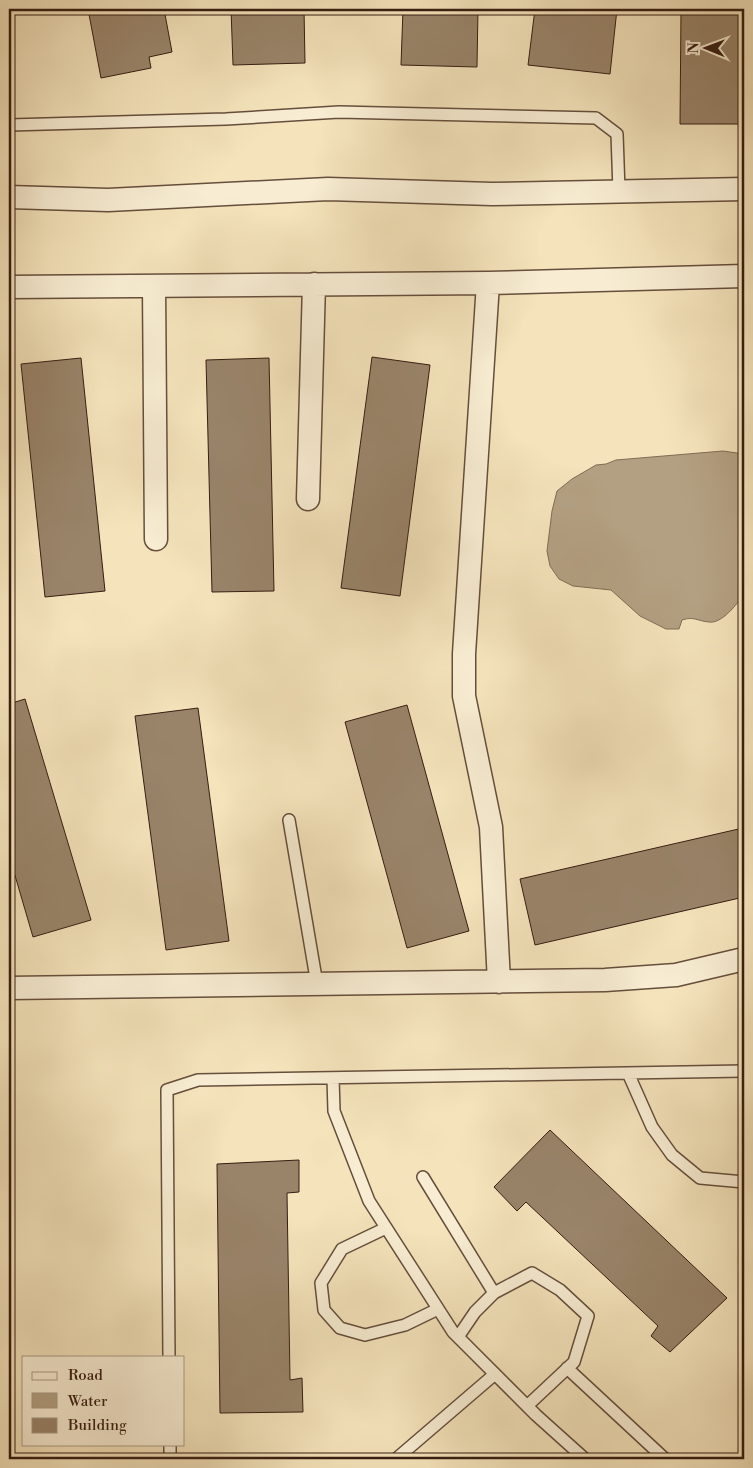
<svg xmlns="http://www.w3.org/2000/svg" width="753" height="1468" font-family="'Libre Bodoni',serif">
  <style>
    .water { fill: #b3a082; stroke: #816c55 }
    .building { fill: #99846a; stroke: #361d12 }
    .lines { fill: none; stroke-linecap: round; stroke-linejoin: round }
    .service-casing { stroke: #664e3c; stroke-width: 14 }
    .minor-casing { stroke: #664e3c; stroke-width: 25 }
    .service { stroke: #f8edd3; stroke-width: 11 }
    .minor { stroke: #f8edd3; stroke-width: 22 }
  </style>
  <rect width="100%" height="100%" fill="#f4e3bb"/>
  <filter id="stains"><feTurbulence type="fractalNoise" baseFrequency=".004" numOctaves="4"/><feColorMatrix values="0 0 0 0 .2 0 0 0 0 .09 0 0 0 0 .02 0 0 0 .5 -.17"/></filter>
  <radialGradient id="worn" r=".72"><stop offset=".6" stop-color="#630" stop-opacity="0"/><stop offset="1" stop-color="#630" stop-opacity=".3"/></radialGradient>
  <path class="water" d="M723,451L744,454V594C737,604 722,624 709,622C697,621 694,616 682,620L679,629H666L640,616L611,590L573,586L559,579L550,566L547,551L552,511L557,491L572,479L596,465L606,464L616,460Z"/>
  <path class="building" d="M88,9H164L172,52L149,57L151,68L101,78Z
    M231,9H304L305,63L233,65Z
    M403,9H478L477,67L401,65Z
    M535,9H617L610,74L528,65Z
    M681,9H744V124H680Z
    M372,357L430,365L400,596L341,588Z
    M81,358L105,591L45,597L21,364Z
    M269,358L274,591L212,592L206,360Z
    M25,699L91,920L33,937L9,855V704Z
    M407,705L469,931L407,948L345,722Z
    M198,708L229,941L166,950L135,716Z
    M743,828L744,835V897L535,945L520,879Z
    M550,1130L727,1298L670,1352L651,1336L658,1326L526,1202L517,1211L494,1187Z
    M299,1160V1192L287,1193L290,1380L302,1378L303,1412L220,1413L217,1164Z"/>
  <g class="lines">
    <defs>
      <path id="service" d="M9,125L226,119L339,112L596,118L617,134L619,191
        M289,820L317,984
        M628,1073L652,1127L672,1155L700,1178L744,1182
        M333,1078L334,1111L369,1201L453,1332L536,1415L585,1459
        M423,1177L494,1293
        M386,1228L342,1249L321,1283L324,1310L340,1328L365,1335L405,1325L438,1309
        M458,1337L475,1312L494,1293L532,1273L560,1290L588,1316L574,1362L527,1406
        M169,1357L167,1090L198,1080L744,1071
        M567,1368L665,1459
        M170,1444V1459
        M396,1459L495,1374"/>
      <path id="minor" d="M9,197L108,200L328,189L492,194L744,189
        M488,283L464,654V696L491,827L499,982
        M154,286L156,539
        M9,287L488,283L744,276
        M308,499L314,284
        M9,988L605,980L676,975L744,959"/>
    </defs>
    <use href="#service" class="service-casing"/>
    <use href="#minor" class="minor-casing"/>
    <use href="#service" class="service"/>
    <use href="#minor" class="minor"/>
  </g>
  <rect width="753" height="1468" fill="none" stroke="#f4e3bb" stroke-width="30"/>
  <rect x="10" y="10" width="733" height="1448" fill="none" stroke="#361d12" stroke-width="2.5"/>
  <rect x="15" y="15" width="723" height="1438" fill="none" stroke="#361d12"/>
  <rect x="22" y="1356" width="162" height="90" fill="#f8edd3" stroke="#aa9a86"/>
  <rect x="32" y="1372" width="25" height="8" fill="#f8edd3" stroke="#aa9a86"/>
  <text x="68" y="1380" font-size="15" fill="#361d12">Road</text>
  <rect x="32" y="1393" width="25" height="15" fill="#b3a082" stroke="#aa9a86"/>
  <text x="68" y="1406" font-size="15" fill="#361d12">Water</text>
  <rect x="32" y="1418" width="25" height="15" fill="#99846a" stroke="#aa9a86"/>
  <text x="68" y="1430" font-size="15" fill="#361d12">Building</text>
  <g transform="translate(706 48) rotate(271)" stroke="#f8edd3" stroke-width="4" paint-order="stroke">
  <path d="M0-4L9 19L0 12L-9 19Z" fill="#361d12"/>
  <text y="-8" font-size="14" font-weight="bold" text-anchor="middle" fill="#361d12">N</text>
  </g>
  <rect width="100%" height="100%" filter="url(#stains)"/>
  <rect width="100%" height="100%" fill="url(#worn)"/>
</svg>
